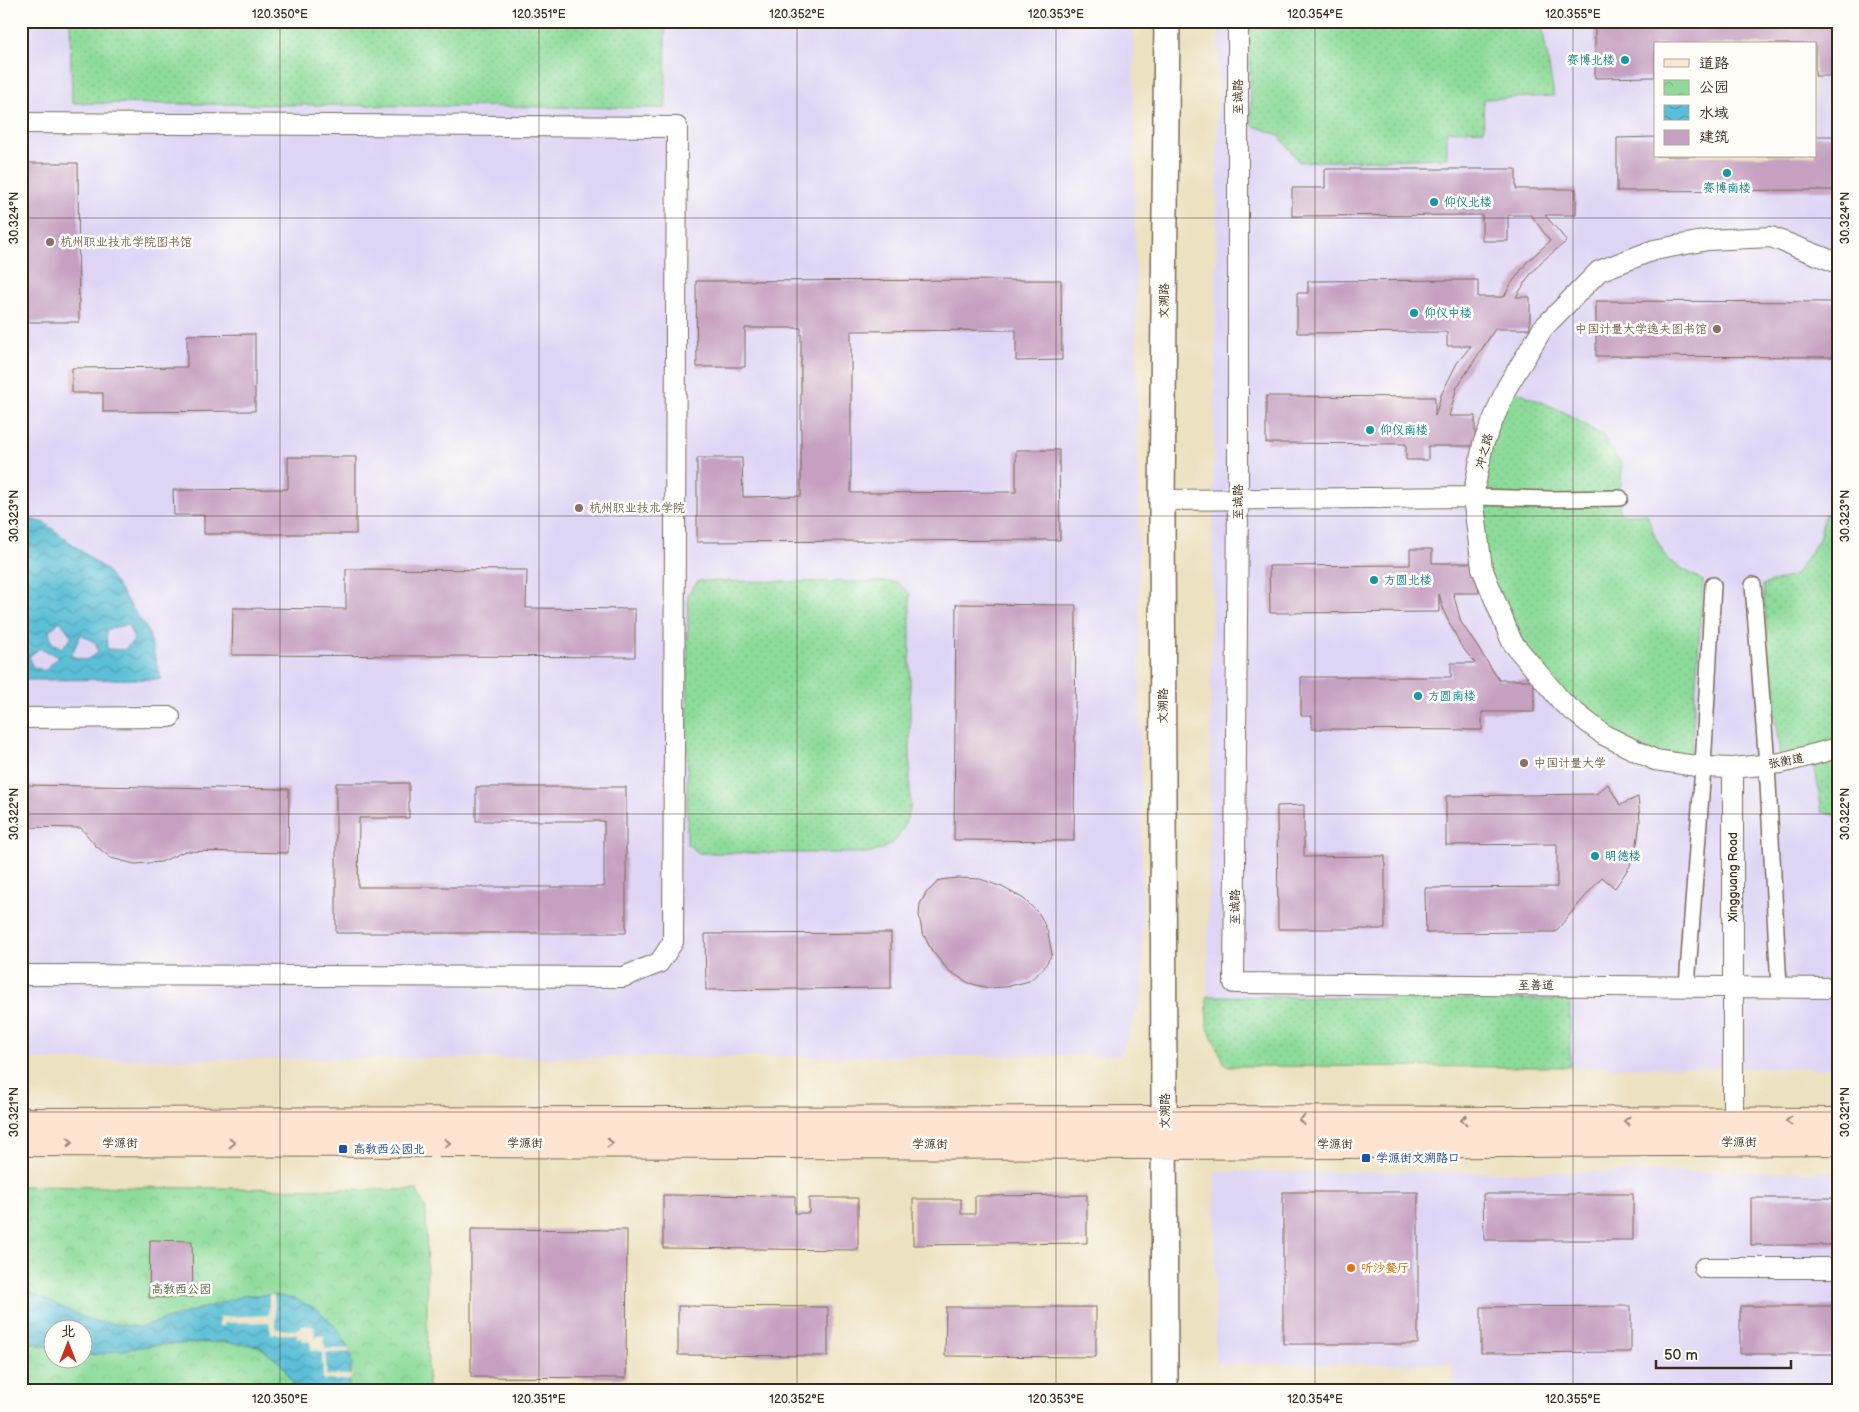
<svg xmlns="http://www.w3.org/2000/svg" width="1859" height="1412" font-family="'Balsamiq Sans','LXGW WenKai TC',sans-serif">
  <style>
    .built { fill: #ded5f5; fill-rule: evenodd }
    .grass { fill: url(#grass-dots); stroke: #64825c }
    .park { fill: url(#park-crowns); stroke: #64825c; fill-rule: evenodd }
    .water { fill: url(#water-waves); stroke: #4a747a; fill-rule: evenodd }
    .pier { fill: #ece1c0 }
    .building { fill: #c6a0c1 }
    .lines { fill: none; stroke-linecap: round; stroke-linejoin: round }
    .pedestrian-casing { stroke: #796a57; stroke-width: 18 }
    .minor-casing { stroke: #796a57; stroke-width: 22 }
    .tertiary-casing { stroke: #796a57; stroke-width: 28 }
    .secondary-casing { stroke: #796a57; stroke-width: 30 }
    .pedestrian { stroke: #fff; stroke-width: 15 }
    .minor { stroke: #fff; stroke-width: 20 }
    .tertiary { stroke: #fff; stroke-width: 25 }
    .secondary { stroke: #fde4d1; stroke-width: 28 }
    .oneway { stroke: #9c8778 }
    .ticks { fill: none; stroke: #3b2a1e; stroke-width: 1; stroke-opacity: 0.45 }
    .culture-dot { fill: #0f9aa8; stroke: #fdfcf7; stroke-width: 2 }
    .education-dot { fill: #8d6e63; stroke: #fdfcf7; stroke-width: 2 }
    .transit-dot { fill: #1a4fb4; stroke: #fdfcf7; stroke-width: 2 }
    .food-dot { fill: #e8710a; stroke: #fdfcf7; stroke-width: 2 }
    .labels { text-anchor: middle; stroke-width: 5; stroke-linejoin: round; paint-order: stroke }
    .culture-label { font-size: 12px; fill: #0d838f; stroke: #fdfcf7; text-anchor: start }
    .street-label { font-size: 12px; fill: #3b2a1e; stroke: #fdfcf7 }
    .education-label { font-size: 12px; fill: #785e54; stroke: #fdfcf7; text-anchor: start }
    .transit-label { font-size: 12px; fill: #164399; stroke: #fdfcf7; text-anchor: start }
    .food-label { font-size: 12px; fill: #c56008; stroke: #fdfcf7; text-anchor: start }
    .park-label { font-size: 12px; fill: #535f43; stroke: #fdfcf7 }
    .neatline { fill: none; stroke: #3b2a1e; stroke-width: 2 }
    .ticks-label { font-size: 12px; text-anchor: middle; fill: #3b2a1e }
  </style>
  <defs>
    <pattern id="grass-dots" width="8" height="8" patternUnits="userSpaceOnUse" patternTransform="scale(1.25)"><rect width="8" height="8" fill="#8cdb9a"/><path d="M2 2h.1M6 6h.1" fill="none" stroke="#7abc84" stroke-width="1.8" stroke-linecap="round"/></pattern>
    <pattern id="park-crowns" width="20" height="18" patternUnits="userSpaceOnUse" patternTransform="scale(1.25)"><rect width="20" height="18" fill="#8cdb9a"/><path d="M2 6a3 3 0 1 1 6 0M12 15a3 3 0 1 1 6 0" fill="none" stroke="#7abc84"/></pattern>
    <pattern id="water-waves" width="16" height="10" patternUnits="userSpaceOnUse" patternTransform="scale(1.25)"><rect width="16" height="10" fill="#5abfd7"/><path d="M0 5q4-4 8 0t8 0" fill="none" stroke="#4c9bae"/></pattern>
  </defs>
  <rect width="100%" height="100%" fill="#fdfcf7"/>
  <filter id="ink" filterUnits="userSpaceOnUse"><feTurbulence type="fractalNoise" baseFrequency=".02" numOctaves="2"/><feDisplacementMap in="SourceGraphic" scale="10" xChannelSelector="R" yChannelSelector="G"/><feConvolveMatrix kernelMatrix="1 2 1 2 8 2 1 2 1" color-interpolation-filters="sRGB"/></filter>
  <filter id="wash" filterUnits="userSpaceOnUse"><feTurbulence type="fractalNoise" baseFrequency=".0096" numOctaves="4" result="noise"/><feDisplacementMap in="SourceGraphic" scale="20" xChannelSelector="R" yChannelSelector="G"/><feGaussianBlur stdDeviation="1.12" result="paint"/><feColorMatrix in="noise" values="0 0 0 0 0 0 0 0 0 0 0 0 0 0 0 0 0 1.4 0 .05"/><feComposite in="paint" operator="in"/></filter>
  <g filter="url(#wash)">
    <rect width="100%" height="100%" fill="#ece1c0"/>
    <path class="built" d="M21,21H1133L1143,994L1121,1055L21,1060Z
      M1219,21H1838V1068L1226,1066L1207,1026ZM1655,44H1815V156H1655Z
      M1215,1172H1838V1391H1453L1452,1364H1215Z"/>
    <path class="grass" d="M70,21H665L666,108L72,103Z
      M1249,21H1541L1554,96L1483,99L1484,130L1447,131V158L1299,162L1279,135L1251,125Z
      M1507,387L1564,412L1603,436L1622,465L1619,514H1647L1654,535L1668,560L1703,581L1690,766L1604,735L1512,642L1482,568L1483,444Z
      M1825,514L1838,515V816L1822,812L1813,756L1781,763L1771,683L1763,585L1795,575L1819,539Z
      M698,581L897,582L910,594V809C901,836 899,843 872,853H699L687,844L688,594Z
      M1207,996L1570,1000V1067L1226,1066L1207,1026Z"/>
    <path class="park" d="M21,1186L417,1190L426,1210L428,1391H21ZM52,1330H82V1360H52Z"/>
    <path class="water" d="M21,517L45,523L107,571L148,631L161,679L21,680ZM60,621L72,637L62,648L52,643L49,631ZM128,624L134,640L124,650L107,649L106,630ZM81,634L96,643L98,653L86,660L71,656ZM40,648L59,657L44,671L32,666L29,656Z
      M21,1290L27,1291L92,1321L140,1327L246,1295H274L295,1299L317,1309L337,1328L349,1349L352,1363L348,1391H297L283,1366L259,1346L222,1342L155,1345L91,1355L83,1354L82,1330H52V1348L21,1340Z"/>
    <path class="pier" d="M269,1295H274L276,1329L297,1330L298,1328H301V1325L314,1326L315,1336H324L325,1349H349L350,1352L326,1353V1375H351L350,1380H323L322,1351L311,1350L310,1342L302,1341V1338H297V1334H271L269,1322L225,1323L224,1326H219V1317L269,1315Z"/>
    <g id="blocks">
      <path class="building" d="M21,21H23L24,102H21Z
        M1595,21H1838V76H1815V44H1655V77L1595,78Z
        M1815,136H1838V190L1617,191V138L1655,137V156H1815Z
        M21,163H78L79,322H21Z
        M1325,169H1516V189H1576V215H1545L1567,241L1541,262L1530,275L1516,297H1530V329H1495L1457,387L1449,416H1475V446H1428V460H1406V444L1266,443V396L1435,397V416L1441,395L1457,363L1471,346H1447V332L1297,333V293H1308V281L1478,280V297H1504L1511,284L1527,262L1550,241L1531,215H1508V241H1482V215L1292,216V188H1325Z
        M1061,280L1062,360L1016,361V330L851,331V493L1016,492V450H1059L1060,540L697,542V458H742L743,497L801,496V328H745V367H697L696,281Z
        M1596,301L1838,302V357L1596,356Z
        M255,334V411L103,412V393H72V368L187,367V335Z
        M288,457H356V534H204V515H174L173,490L288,489Z
        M1410,549H1432V563H1478L1479,593H1453L1461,622L1499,680H1534V712H1482V730L1312,729V716H1301V677H1451V663H1475L1461,646L1445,614L1439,594V612L1270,613L1269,566L1410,565Z
        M346,569L527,570L526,608L635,609V657L232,655L233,608L346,609Z
        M956,604L1076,605L1074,841L954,840Z
        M336,783H409V818H359L358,887H604V821H476V787H626V933H336Z
        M1608,784L1620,805L1638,797L1640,821L1637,844L1630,866L1615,888L1602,877L1555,932L1426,933L1425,888L1557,887V844L1446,845V796L1596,794Z
        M21,785L289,789L288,853L185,851L161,862L135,864L111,858L96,846L81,828L21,827Z
        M1304,805V857L1385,856V929H1278L1277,806Z
        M958,878L980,879L1002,887L1024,899L1040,915L1048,933L1052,954L1043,969L1029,981L1006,987L988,988L969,983L949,971L932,951L922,932L919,915L920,904L926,893L940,880Z
        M891,933V988L706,990L705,934Z
        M1283,1192H1418V1344H1283Z
        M1483,1194H1633V1240H1484Z
        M663,1195L795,1196V1213H809V1198H858V1250L663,1248Z
        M1087,1195V1243L913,1245V1199H961V1214H975V1196Z
        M1751,1198H1838V1245H1751Z
        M471,1229L627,1230L626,1378L471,1377Z
        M150,1240L192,1241L193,1297L149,1298Z
        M678,1306L828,1307V1356L678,1355Z
        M1631,1306V1352L1481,1353V1307Z
        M1740,1306H1838V1354H1740Z
        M946,1307H1096V1357L945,1356Z"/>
    </g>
  </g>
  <g filter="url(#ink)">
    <use href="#blocks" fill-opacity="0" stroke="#796a57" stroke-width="1"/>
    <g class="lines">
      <defs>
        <path id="pedestrian" d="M1473,497L1551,499L1620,498
          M1753,585L1767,765L1779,987
          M1687,986L1703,767L1713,585"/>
        <path id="minor" d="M1238,21V500L1234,983L1838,988
          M21,123L677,127L673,942L659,963L623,977L21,975
          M1838,263L1771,237L1708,240L1654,250L1599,271L1543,328L1507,387L1483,444L1473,497L1482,568L1512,642L1563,703L1604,735L1655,760L1703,767L1733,768L1781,763L1838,748
          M1162,500L1473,497
          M21,718L170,717
          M1733,768V1121
          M1704,1268H1838"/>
        <path id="tertiary" d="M1165,1391L1162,500L1167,21"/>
        <path id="secondary" d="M21,1122L1165,1120L1838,1122
          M21,1142L1165,1145L1838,1141"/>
      </defs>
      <use href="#pedestrian" class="pedestrian-casing"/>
      <use href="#minor" class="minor-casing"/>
      <use href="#tertiary" class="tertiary-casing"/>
      <use href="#secondary" class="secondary-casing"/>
      <use href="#pedestrian" class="pedestrian"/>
      <use href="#minor" class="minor"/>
      <use href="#tertiary" class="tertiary"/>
      <use href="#secondary" class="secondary"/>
    </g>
    <defs><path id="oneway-chevron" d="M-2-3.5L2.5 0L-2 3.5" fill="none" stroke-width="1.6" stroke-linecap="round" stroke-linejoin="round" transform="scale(1.25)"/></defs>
    <g class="oneway">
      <use href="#oneway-chevron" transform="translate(1302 1120) rotate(-180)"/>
      <use href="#oneway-chevron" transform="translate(1464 1120) rotate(-180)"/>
      <use href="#oneway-chevron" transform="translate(1627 1121) rotate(-180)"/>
      <use href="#oneway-chevron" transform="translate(1789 1121) rotate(-180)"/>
      <use href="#oneway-chevron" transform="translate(70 1142)"/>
      <use href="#oneway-chevron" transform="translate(232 1143)"/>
      <use href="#oneway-chevron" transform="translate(447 1143)"/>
      <use href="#oneway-chevron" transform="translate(610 1143)"/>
    </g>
  </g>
  <path class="ticks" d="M21,21V1391M280,21V1391M539,21V1391M797,21V1391M1056,21V1391M1315,21V1391M1573,21V1391M1832,21V1391M21,218H1838M21,516H1838M21,814H1838M21,1112H1838"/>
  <g class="culture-dot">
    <circle cx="1625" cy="60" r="5"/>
    <circle cx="1727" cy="173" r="5"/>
    <circle cx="1434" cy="202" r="5"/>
    <circle cx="1414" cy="313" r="5"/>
    <circle cx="1370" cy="430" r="5"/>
    <circle cx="1374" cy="580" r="5"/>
    <circle cx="1418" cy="696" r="5"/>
    <circle cx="1595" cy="856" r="5"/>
  </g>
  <g class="education-dot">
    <circle cx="50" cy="242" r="5"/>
    <circle cx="1717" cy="329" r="5"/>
    <circle cx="579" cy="508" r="5"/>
    <circle cx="1524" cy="763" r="5"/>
  </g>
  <g class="transit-dot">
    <rect x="338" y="1144" width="10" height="10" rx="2.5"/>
    <rect x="1361" y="1153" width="10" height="10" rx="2.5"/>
  </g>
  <circle class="food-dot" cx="1351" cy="1268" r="5"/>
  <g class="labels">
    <g class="culture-label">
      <text x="1615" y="64" text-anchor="end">赛博北楼</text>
      <text x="1727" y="192" text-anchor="middle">赛博南楼</text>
      <text x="1444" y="206">仰仪北楼</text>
      <text x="1424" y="317">仰仪中楼</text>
      <text x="1380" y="434">仰仪南楼</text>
      <text x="1384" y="584">方圆北楼</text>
      <text x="1428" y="700">方圆南楼</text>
      <text x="1605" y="860">明德楼</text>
    </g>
    <g class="street-label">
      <text transform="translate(1238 97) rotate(-90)" y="4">至诚路</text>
      <text transform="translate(1164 301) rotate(-89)" y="4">文溯路</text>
      <text transform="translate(1484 451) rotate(-75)" y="4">冲之路</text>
      <text transform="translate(1238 502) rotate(-90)" y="4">至诚路</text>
      <text transform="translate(1163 706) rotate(-90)" y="4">文溯路</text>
      <text transform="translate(1786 761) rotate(-11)" y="4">张衡道</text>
      <text transform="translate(1733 877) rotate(-90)" y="4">Xingguang Road</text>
      <text transform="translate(1235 907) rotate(-90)" y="4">至诚路</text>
      <text x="1536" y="989">至善道</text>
      <text transform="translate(1165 1111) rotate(-90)" y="4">文溯路</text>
      <text x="1739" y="1146">学源街</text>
      <text x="120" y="1147">学源街</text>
      <text x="525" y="1147">学源街</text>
      <text x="930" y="1148">学源街</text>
      <text x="1335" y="1148">学源街</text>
    </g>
    <g class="education-label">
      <text x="60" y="246">杭州职业技术学院图书馆</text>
      <text x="1707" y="333" text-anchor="end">中国计量大学逸夫图书馆</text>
      <text x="589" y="512">杭州职业技术学院</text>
      <text x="1534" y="767">中国计量大学</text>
    </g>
    <g class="transit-label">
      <text x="353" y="1153">高教西公园北</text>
      <text x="1376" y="1162">学源街文溯路口</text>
    </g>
    <g class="food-label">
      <text x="1361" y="1272">听沙餐厅</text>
    </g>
    <g class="park-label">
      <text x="181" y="1293">高教西公园</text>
    </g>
  </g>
  <rect width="1859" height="1412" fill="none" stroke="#fdfcf7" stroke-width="55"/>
  <rect x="1654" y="42" width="162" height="115" fill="#fdfcf7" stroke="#afa8a0"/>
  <rect x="1664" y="59" width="25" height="8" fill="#fde4d1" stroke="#afa8a0"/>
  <text x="1699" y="68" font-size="15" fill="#3b2a1e">道路</text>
  <rect x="1664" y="80" width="25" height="15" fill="url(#park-crowns)" stroke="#afa8a0"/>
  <text x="1699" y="92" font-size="15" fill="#3b2a1e">公园</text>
  <rect x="1664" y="105" width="25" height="15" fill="url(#water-waves)" stroke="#afa8a0"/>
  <text x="1699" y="118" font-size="15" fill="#3b2a1e">水域</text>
  <rect x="1664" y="130" width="25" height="15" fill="#c6a0c1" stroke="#afa8a0"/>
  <text x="1699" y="142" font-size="15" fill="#3b2a1e">建筑</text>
  <g transform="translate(68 1344)"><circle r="24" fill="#fdfcf7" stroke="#afa8a0"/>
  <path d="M0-4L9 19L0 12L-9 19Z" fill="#c8321e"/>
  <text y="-8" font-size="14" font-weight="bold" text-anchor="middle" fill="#3b2a1e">北</text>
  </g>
  <path d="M1656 1360v8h135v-8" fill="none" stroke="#3b2a1e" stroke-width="2.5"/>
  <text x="1664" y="1360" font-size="15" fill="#3b2a1e" stroke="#fdfcf7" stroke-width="4" paint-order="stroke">50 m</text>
  <rect x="28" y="28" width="1804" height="1356" class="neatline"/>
  <g class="ticks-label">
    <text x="280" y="18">120.350°E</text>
    <text x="539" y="18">120.351°E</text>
    <text x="797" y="18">120.352°E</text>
    <text x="1056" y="18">120.353°E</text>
    <text x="1315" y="18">120.354°E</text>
    <text x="1573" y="18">120.355°E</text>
    <text transform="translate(14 218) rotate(-90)" y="4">30.324°N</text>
    <text transform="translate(1845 218) rotate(-90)" y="4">30.324°N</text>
    <text transform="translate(14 516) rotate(-90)" y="4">30.323°N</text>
    <text transform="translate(1845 516) rotate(-90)" y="4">30.323°N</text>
    <text transform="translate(14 814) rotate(-90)" y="4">30.322°N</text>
    <text transform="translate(1845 814) rotate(-90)" y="4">30.322°N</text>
    <text transform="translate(14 1112) rotate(-90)" y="4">30.321°N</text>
    <text transform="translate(1845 1112) rotate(-90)" y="4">30.321°N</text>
    <text x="280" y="1403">120.350°E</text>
    <text x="539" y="1403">120.351°E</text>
    <text x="797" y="1403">120.352°E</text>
    <text x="1056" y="1403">120.353°E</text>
    <text x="1315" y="1403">120.354°E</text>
    <text x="1573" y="1403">120.355°E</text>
  </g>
</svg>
